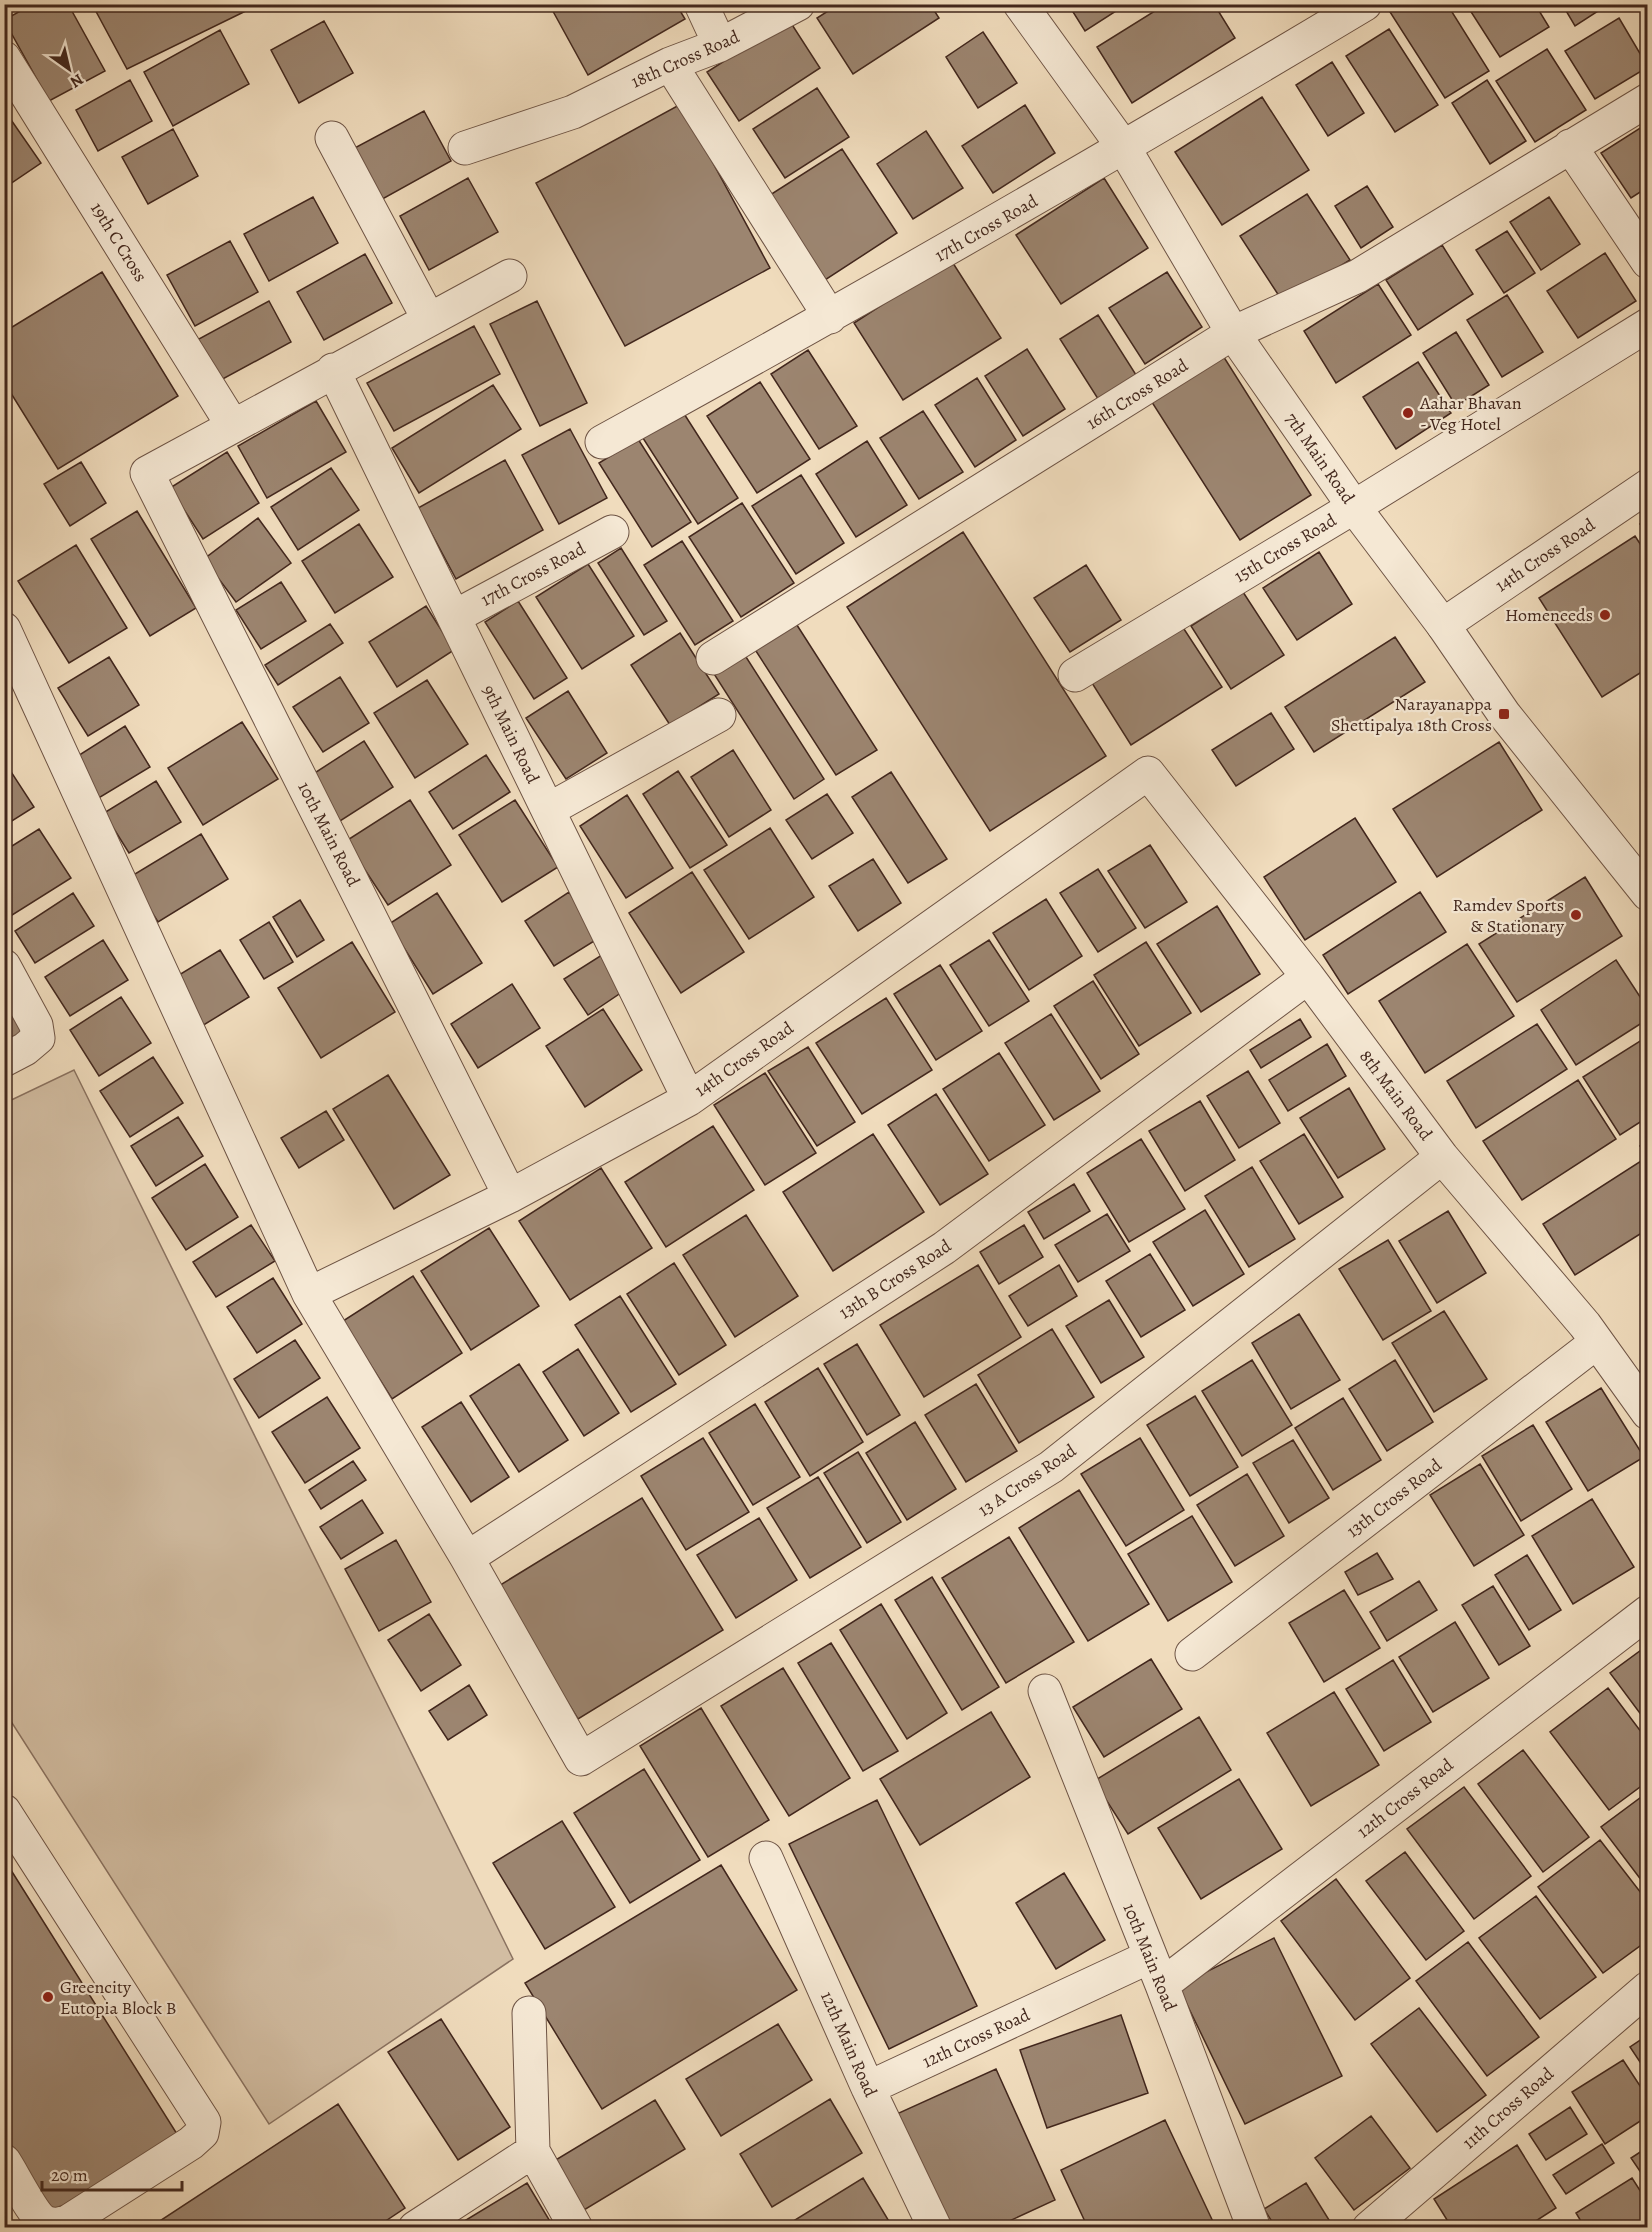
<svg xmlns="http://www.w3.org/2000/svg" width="1652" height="2232" font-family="Alegreya,serif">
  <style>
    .green { fill: #d2bda2; stroke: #8a7260; stroke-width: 1.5 }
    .building { fill: #9c8570; stroke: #42271d; stroke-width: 1.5 }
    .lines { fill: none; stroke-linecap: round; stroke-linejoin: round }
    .minor-casing { stroke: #6e5445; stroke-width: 35 }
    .tertiary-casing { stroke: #6e5445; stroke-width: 35 }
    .minor { stroke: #f5e8d4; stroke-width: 33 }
    .tertiary { stroke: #f5e8d4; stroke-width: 33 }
    .poi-dot { fill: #8f2418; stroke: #f5e8d4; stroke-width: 2 }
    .labels { text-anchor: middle; stroke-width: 4.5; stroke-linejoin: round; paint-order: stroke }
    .street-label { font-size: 18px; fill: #42271d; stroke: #f5e8d4 }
    .poi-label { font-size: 18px; fill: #42271d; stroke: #f5e8d4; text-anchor: end }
  </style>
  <rect width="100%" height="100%" fill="#f0dcbd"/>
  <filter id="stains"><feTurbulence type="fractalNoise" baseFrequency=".00333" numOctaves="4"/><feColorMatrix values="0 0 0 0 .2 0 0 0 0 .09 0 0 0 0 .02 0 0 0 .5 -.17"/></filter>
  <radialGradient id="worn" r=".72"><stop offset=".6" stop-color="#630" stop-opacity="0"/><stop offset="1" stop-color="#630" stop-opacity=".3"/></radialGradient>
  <path class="green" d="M74,1070L513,1959L269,2124L5,1712V1103Z"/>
  <path class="building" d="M33,4H68L105,71L49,101L4,20Z
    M92,4H251L254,7L127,69Z
    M549,4H676L685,19L588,75Z
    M839,4H930L939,18L853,74L817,18Z
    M1068,4H1127L1085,31Z
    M1166,4H1214L1235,38L1132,103L1097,47Z
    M1402,4H1447L1489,71L1445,98L1390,12Z
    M1466,4H1535L1549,27L1500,57Z
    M1562,4H1609L1575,26Z
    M1648,4V20L1638,6Z
    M1619,18L1648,67L1595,99L1565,51Z
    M789,20L820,68L739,121L707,72Z
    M324,21L353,73L299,103L271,50Z
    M1389,29L1438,105L1395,132L1346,56Z
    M220,30L249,84L173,126L144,72Z
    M983,32L1017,83L978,108L946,57Z
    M1547,49L1586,110L1535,142L1496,81Z
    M1332,62L1364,113L1328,136L1296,85Z
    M130,80L152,121L98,151L76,110Z
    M1487,80L1526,141L1490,164L1452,103Z
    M817,88L849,137L785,178L753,129Z
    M1262,97L1309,170L1222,225L1175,152Z
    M681,104L770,268L625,346L536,183Z
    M1025,105L1055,153L993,193L962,146Z
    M424,111L451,161L377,202L349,151Z
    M7,114L41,163L4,188V116Z
    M1648,123V187L1631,198L1601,153Z
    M173,129L198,176L148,204L122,157Z
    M926,131L963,188L913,219L877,164Z
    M842,149L897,233L825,280L770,195Z
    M468,178L498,232L429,270L400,216Z
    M1104,178L1148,248L1061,304L1016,235Z
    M1367,186L1393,227L1361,248L1335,206Z
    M1307,194L1350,260L1283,302L1240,236Z
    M313,197L338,243L269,281L244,234Z
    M1549,197L1580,244L1541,270L1510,222Z
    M1648,202V217L1641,206Z
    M1507,231L1535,273L1504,293L1476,250Z
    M230,241L258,292L195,326L167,275Z
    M1442,245L1473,294L1418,330L1386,280Z
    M1605,253L1636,301L1578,338L1547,291Z
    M365,254L392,303L324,340L297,292Z
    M951,260L1001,338L903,400L854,323Z
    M102,272L178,396L58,469L4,382V332Z
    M1167,272L1202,327L1145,364L1109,308Z
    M1378,284L1411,335L1336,383L1304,331Z
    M1507,295L1543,352L1502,377L1467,320Z
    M269,301L291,342L219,381L197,340Z
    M537,301L587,403L540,426L490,324Z
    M1098,315L1138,378L1100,402L1060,339Z
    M474,326L500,374L394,431L367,383Z
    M1456,332L1489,385L1456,406L1423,353Z
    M1027,349L1065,409L1023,436L985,376Z
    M808,350L857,426L819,449L771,374Z
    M1220,351L1311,495L1240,540L1148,396Z
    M1418,362L1451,413L1396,449L1363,397Z
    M977,378L1016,440L975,467L935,405Z
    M760,382L810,459L757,493L707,416Z
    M493,385L521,429L419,493L392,448Z
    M316,401L346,452L267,498L238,446Z
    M681,409L738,498L698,524L641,435Z
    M923,411L963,472L919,499L880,438Z
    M570,429L607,498L559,524L522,455Z
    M638,439L691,522L652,547L599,463Z
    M867,441L907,505L856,537L816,474Z
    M227,452L259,503L203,539L170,488Z
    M505,460L543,530L456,579L418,508Z
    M81,462L106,503L70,526L44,484Z
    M331,468L359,510L298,550L271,507Z
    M801,475L844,543L796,574L752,506Z
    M742,503L794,583L741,617L689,537Z
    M137,511L196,608L150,636L91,539Z
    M258,518L291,563L236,602L204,559Z
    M1648,519V536L1640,524Z
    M359,524L393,577L335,613L302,561Z
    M963,532L1106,756L990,831L847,607Z
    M1635,536L1648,556V668L1602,697L1539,598Z
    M682,541L733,621L695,645L644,565Z
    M76,545L127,628L69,663L18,581Z
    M621,548L667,621L644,635L598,563Z
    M1319,552L1352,604L1297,640L1263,588Z
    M588,564L634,636L582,669L536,597Z
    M1086,565L1121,620L1070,652L1034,598Z
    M281,582L306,621L261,649L236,610Z
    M1243,592L1284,655L1231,689L1191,626Z
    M518,601L567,678L534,699L485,622Z
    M426,606L454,650L397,687L369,642Z
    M795,622L877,750L836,775L754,648Z
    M330,624L343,643L278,685L265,665Z
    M1182,626L1222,687L1131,745L1092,683Z
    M680,633L719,694L670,725L631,665Z
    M1395,637L1425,682L1314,752L1285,707Z
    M739,646L824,779L794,799L709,666Z
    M109,657L139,705L88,736L58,688Z
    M340,677L369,723L323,752L293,707Z
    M427,680L468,744L415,778L374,713Z
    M568,691L607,753L566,779L526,718Z
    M1271,713L1294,749L1236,786L1212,750Z
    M242,722L278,779L203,825L168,768Z
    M125,726L150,767L97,799L73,759Z
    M364,741L393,787L340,821L310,776Z
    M1499,742L1542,810L1437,877L1393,809Z
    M733,750L771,810L729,837L691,777Z
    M486,755L510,792L453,829L429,792Z
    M4,761L34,807L4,826Z
    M678,771L727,845L690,868L643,794Z
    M891,772L947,859L908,883L852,797Z
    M156,781L181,822L129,853L104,813Z
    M827,794L853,833L812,859L786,820Z
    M627,795L673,868L626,898L580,826Z
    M410,800L451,865L388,905L346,841Z
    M515,800L558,867L502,902L459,835Z
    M1355,818L1396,882L1305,940L1264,877Z
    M770,828L814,897L749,939L704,870Z
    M39,829L71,878L9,917L4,910V851Z
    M201,834L228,879L158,922L130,877Z
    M1150,845L1187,902L1145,928L1108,871Z
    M873,859L901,903L858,931L829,886Z
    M1098,869L1136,928L1098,952L1060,893Z
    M692,872L744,952L681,993L629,913Z
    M1585,877L1622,936L1517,1002L1479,944Z
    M569,892L599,938L554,966L525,921Z
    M1420,892L1446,932L1348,994L1323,955Z
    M73,893L94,926L35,963L15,931Z
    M437,893L482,963L433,994L389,924Z
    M1046,899L1082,956L1029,990L993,933Z
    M300,900L324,940L297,957L273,917Z
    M1217,906L1260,974L1201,1012L1157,944Z
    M269,922L293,962L264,979L240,940Z
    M103,940L128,980L70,1016L45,977Z
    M989,940L1029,1001L989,1026L950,965Z
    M352,942L395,1012L321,1058L278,988Z
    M1146,942L1191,1013L1139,1046L1094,975Z
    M1467,944L1514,1016L1425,1073L1379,1001Z
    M220,950L249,997L202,1026L174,978Z
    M605,953L628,988L588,1015L564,979Z
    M1616,960L1648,1009V1019L1576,1065L1541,1010Z
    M940,965L982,1031L936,1060L894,994Z
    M1093,981L1139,1054L1101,1079L1054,1006Z
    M512,984L540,1028L478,1068L451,1024Z
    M4,994L29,1039L4,1053Z
    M121,997L151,1043L99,1076L70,1030Z
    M886,998L932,1070L862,1114L816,1043Z
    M603,1009L642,1070L585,1107L546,1046Z
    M1051,1014L1100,1091L1054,1120L1005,1043Z
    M1300,1019L1311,1037L1261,1068L1250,1050Z
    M1537,1024L1567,1069L1476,1128L1447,1081Z
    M1648,1036V1117L1620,1135L1583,1077Z
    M1327,1044L1346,1076L1288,1111L1269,1080Z
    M808,1047L855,1122L817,1146L768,1071Z
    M999,1053L1045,1125L989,1161L943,1089Z
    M153,1057L183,1103L130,1137L100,1091Z
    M1248,1071L1280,1123L1239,1148L1207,1096Z
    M765,1073L816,1153L765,1185L714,1105Z
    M388,1075L450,1175L394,1209L333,1109Z
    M1578,1080L1616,1139L1522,1200L1483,1141Z
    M1349,1088L1385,1149L1338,1178L1300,1118Z
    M936,1094L988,1174L940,1205L888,1125Z
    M1200,1101L1235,1160L1185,1191L1149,1131Z
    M326,1111L344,1140L299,1168L281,1138Z
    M178,1117L203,1156L156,1186L131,1146Z
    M713,1126L754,1190L666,1247L625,1182Z
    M873,1134L924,1212L833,1271L783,1192Z
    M1304,1134L1343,1197L1299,1224L1260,1161Z
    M1141,1139L1185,1209L1129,1242L1087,1173Z
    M1648,1141V1157L1640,1146Z
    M1641,1161L1648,1171V1229L1575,1275L1543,1224Z
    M205,1164L238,1217L186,1250L152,1198Z
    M1252,1167L1295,1239L1249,1267L1205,1196Z
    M601,1168L652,1248L570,1300L519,1221Z
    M1074,1184L1090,1211L1044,1239L1028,1212Z
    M1205,1210L1244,1274L1193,1306L1153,1242Z
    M1448,1211L1486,1273L1437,1303L1399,1241Z
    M1107,1214L1130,1251L1078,1282L1055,1245Z
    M746,1215L798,1296L735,1337L683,1255Z
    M251,1225L275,1261L216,1297L193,1262Z
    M1024,1225L1043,1257L999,1284L980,1252Z
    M489,1228L539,1306L471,1350L421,1271Z
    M1388,1240L1431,1311L1383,1340L1339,1269Z
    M1150,1254L1185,1310L1141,1337L1106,1281Z
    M674,1263L726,1345L679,1375L627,1294Z
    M978,1265L1021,1337L924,1397L880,1325Z
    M1059,1265L1077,1296L1028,1326L1009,1296Z
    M413,1276L462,1353L392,1399L343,1321Z
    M273,1278L302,1324L257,1353L227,1307Z
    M620,1296L676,1384L631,1412L575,1325Z
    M1109,1300L1144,1357L1101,1383L1066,1326Z
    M1444,1311L1487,1379L1434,1412L1392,1343Z
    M1299,1314L1340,1380L1291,1409L1252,1343Z
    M1052,1329L1094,1397L1019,1443L978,1375Z
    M295,1340L320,1378L259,1418L234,1379Z
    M857,1344L900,1415L867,1435L824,1364Z
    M578,1349L619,1413L584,1436L543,1372Z
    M1252,1360L1292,1425L1242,1456L1202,1391Z
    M1395,1360L1433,1422L1387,1451L1349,1389Z
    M519,1364L568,1440L519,1472L470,1396Z
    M818,1368L863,1442L810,1476L765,1402Z
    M976,1384L1017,1451L966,1482L925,1415Z
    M1601,1388L1644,1457L1588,1491L1546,1422Z
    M1195,1396L1238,1467L1190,1496L1147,1425Z
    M327,1397L360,1448L305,1483L272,1432Z
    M1343,1398L1381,1460L1333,1490L1295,1428Z
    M461,1402L509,1477L471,1502L422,1427Z
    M755,1404L800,1477L753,1505L709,1433Z
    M915,1422L956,1489L907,1520L866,1453Z
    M1533,1425L1572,1489L1521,1521L1482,1456Z
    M703,1438L749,1512L686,1550L641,1476Z
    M1140,1438L1184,1510L1126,1546L1081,1474Z
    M1293,1440L1329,1498L1289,1523L1253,1463Z
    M858,1452L901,1522L867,1543L824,1473Z
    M353,1461L366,1480L321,1509L309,1490Z
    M1480,1464L1524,1535L1474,1566L1430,1495Z
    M1247,1474L1284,1536L1235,1566L1197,1505Z
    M818,1477L861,1547L810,1578L767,1508Z
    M1079,1490L1149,1604L1088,1641L1019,1528Z
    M642,1498L723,1630L578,1719L497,1587Z
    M1592,1499L1634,1567L1573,1604L1532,1536Z
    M362,1500L383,1533L341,1559L320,1527Z
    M1192,1516L1232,1582L1168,1621L1128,1554Z
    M759,1518L797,1580L736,1618L697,1555Z
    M1009,1537L1074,1642L1006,1683L942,1578Z
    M396,1540L431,1602L379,1631L345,1569Z
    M1377,1553L1393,1579L1358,1595L1345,1572Z
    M1527,1555L1561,1610L1529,1630L1495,1575Z
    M932,1577L999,1687L962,1710L895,1600Z
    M1419,1581L1437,1610L1387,1641L1370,1612Z
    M1493,1586L1530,1646L1499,1665L1462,1605Z
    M1344,1590L1380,1648L1324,1682L1289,1623Z
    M881,1604L947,1713L907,1739L840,1630Z
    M429,1614L461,1665L421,1691L388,1640Z
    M1455,1622L1489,1678L1433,1712L1399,1657Z
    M831,1643L898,1751L863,1771L798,1663Z
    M1648,1645V1724L1610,1673Z
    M1151,1659L1182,1709L1104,1757L1073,1707Z
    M1393,1660L1431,1722L1384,1751L1346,1689Z
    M783,1668L850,1778L789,1816L721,1706Z
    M469,1685L487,1715L448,1740L429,1711Z
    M1608,1688L1648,1741V1781L1609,1810L1550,1732Z
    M1334,1692L1379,1765L1311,1806L1267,1733Z
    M701,1708L769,1820L708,1857L640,1746Z
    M991,1712L1030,1777L920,1845L880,1779Z
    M1199,1717L1231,1770L1128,1834L1094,1781Z
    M1523,1750L1589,1837L1543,1872L1478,1784Z
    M644,1769L700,1860L630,1903L574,1813Z
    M1239,1779L1282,1849L1201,1899L1158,1828Z
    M1464,1787L1531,1876L1474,1919L1407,1829Z
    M1648,1792V1889L1601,1827Z
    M877,1800L977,2006L889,2049L789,1844Z
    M562,1821L615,1907L545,1949L493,1863Z
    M1600,1840L1648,1902V1940L1603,1973L1538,1887Z
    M1405,1852L1464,1931L1426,1960L1366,1881Z
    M4,1859L177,2134L53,2212L4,2134Z
    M721,1865L797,1990L602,2109L525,1983Z
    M1064,1873L1105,1940L1056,1969L1016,1903Z
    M1336,1879L1410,1978L1355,2020L1281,1921Z
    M1536,1896L1596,1977L1540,2019L1479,1938Z
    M1274,1938L1342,2076L1245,2124L1178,1986Z
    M1468,1942L1539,2037L1487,2076L1416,1981Z
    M1419,2008L1486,2095L1437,2132L1371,2044Z
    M1121,2015L1148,2093L1047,2128L1020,2050Z
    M441,2019L510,2127L458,2160L388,2052Z
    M778,2024L812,2080L721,2136L686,2079Z
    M1648,2035V2074L1630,2047Z
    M1623,2060L1648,2098V2116L1605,2144L1572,2092Z
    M996,2069L1055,2200L994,2228H940L890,2117Z
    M830,2099L862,2153L772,2207L740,2154Z
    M655,2100L685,2149L584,2210L554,2161Z
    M338,2104L405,2208L375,2228H149Z
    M1570,2107L1587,2134L1546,2160L1529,2134Z
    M1371,2116L1410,2168L1354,2210L1315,2158Z
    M1165,2120L1216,2228H1088L1061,2170Z
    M1602,2144L1614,2163L1566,2194L1553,2175Z
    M1517,2145L1556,2208L1525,2228H1452L1434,2199Z
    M1648,2147V2183L1631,2158Z
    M863,2178L893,2228H782Z
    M1632,2178L1648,2203V2228H1585L1576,2213Z
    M527,2183L554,2228H471L466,2220Z
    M1306,2183L1334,2228H1276L1264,2209Z"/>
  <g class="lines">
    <defs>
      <path id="minor" d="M701,4L720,45
        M4,58L233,426
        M670,64L830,317
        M332,138L428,318
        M1570,146L1648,262
        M465,148L573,112L670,64L720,45L798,4
        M333,370L689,1099
        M602,442C860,301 1113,155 1365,4
        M454,617L612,532
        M1443,625L1648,486
        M4,629L309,1294L467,1558L581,1759L1051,1467L1442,1157
        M713,658L1233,333L1358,276L1648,100
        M1075,675L1354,507L1648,325
        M548,810L719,715
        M4,966L36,1025L38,1038L25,1049L4,1060
        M510,1196L147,473L510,276
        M309,1294L510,1196L689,1099L1148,773L1308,977L1442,1157L1585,1325L1648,1413
        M467,1558L944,1248L1308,977
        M1192,1654L1597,1342
        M1045,1691L1162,1985L1252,2223
        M4,1811L204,2122L202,2133L191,2143L69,2221C61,2224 54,2226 45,2222C33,2216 13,2174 4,2161
        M766,1858L868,2088L935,2228
        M1162,1985L1648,1612
        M529,2013L533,2151L576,2228
        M868,2088L1149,1957
        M415,2228L533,2151
        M1369,2228L1648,1988"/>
      <path id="tertiary" d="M1020,4L1124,148L1233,333L1354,507L1443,625L1504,714L1648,894"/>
    </defs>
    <use href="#minor" class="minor-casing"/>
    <use href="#tertiary" class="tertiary-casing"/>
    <use href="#minor" class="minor"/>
    <use href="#tertiary" class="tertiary"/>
  </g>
  <g class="poi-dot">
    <circle cx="1408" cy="413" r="6"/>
    <circle cx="1605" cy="615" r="6"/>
    <rect x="1498" y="708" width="12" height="12" rx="3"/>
    <circle cx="1576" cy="915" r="6"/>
    <circle cx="48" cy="1997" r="6"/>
  </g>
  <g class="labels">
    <g class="street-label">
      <text transform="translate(685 59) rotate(-24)" y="6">18th Cross Road</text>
      <text transform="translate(986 228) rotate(-30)" y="6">17th Cross Road</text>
      <text transform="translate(119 242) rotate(58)" y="6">19th C Cross</text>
      <text transform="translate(1137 394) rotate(-32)" y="6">16th Cross Road</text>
      <text transform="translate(1320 458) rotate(55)" y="6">7th Main Road</text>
      <text transform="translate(1285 548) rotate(-31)" y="6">15th Cross Road</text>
      <text transform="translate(1545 555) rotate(-34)" y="6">14th Cross Road</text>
      <text transform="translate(533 574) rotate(-28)" y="6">17th Cross Road</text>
      <text transform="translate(511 734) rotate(64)" y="6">9th Main Road</text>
      <text transform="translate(329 834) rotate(63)" y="6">10th Main Road</text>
      <text transform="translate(744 1059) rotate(-35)" y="6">14th Cross Road</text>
      <text transform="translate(1396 1095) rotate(53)" y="6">8th Main Road</text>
      <text transform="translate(895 1279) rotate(-33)" y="6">13th B Cross Road</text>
      <text transform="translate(1027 1480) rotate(-34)" y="6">13 A Cross Road</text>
      <text transform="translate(1394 1498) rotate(-38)" y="6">13th Cross Road</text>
      <text transform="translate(1405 1798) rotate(-38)" y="6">12th Cross Road</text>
      <text transform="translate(1150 1957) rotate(68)" y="6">10th Main Road</text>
      <text transform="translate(976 2038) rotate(-25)" y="6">12th Cross Road</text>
      <text transform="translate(849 2044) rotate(66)" y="6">12th Main Road</text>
      <text transform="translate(1508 2108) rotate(-41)" y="6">11th Cross Road</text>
    </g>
    <g class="poi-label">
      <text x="1420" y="409" text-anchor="start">Aahar Bhavan<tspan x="1420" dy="21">- Veg Hotel</tspan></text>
      <text x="1593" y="621">Homeneeds</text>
      <text x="1492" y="710">Narayanappa<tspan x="1492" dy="21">Shettipalya 18th Cross</tspan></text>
      <text x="1564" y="911">Ramdev Sports<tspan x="1564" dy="21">&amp; Stationary</tspan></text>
      <text x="60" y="1993" text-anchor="start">Greencity<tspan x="60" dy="21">Eutopia Block B</tspan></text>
    </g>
  </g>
  <rect width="1652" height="2232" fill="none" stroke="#f0dcbd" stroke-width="24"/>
  <rect x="6" y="6" width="1640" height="2220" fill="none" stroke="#42271d" stroke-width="3"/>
  <rect x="12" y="12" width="1628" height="2208" fill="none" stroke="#42271d" stroke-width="1.5"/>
  <g transform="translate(69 69) rotate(146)" stroke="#f5e8d4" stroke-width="4.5" paint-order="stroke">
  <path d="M0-4.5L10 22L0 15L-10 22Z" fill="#42271d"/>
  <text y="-9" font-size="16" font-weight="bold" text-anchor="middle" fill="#42271d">N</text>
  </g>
  <path d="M42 2181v9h140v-9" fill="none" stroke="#42271d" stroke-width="3"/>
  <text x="51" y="2181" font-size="18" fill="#42271d" stroke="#f5e8d4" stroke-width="4.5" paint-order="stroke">20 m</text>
  <rect width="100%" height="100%" filter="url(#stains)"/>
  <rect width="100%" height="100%" fill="url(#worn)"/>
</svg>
